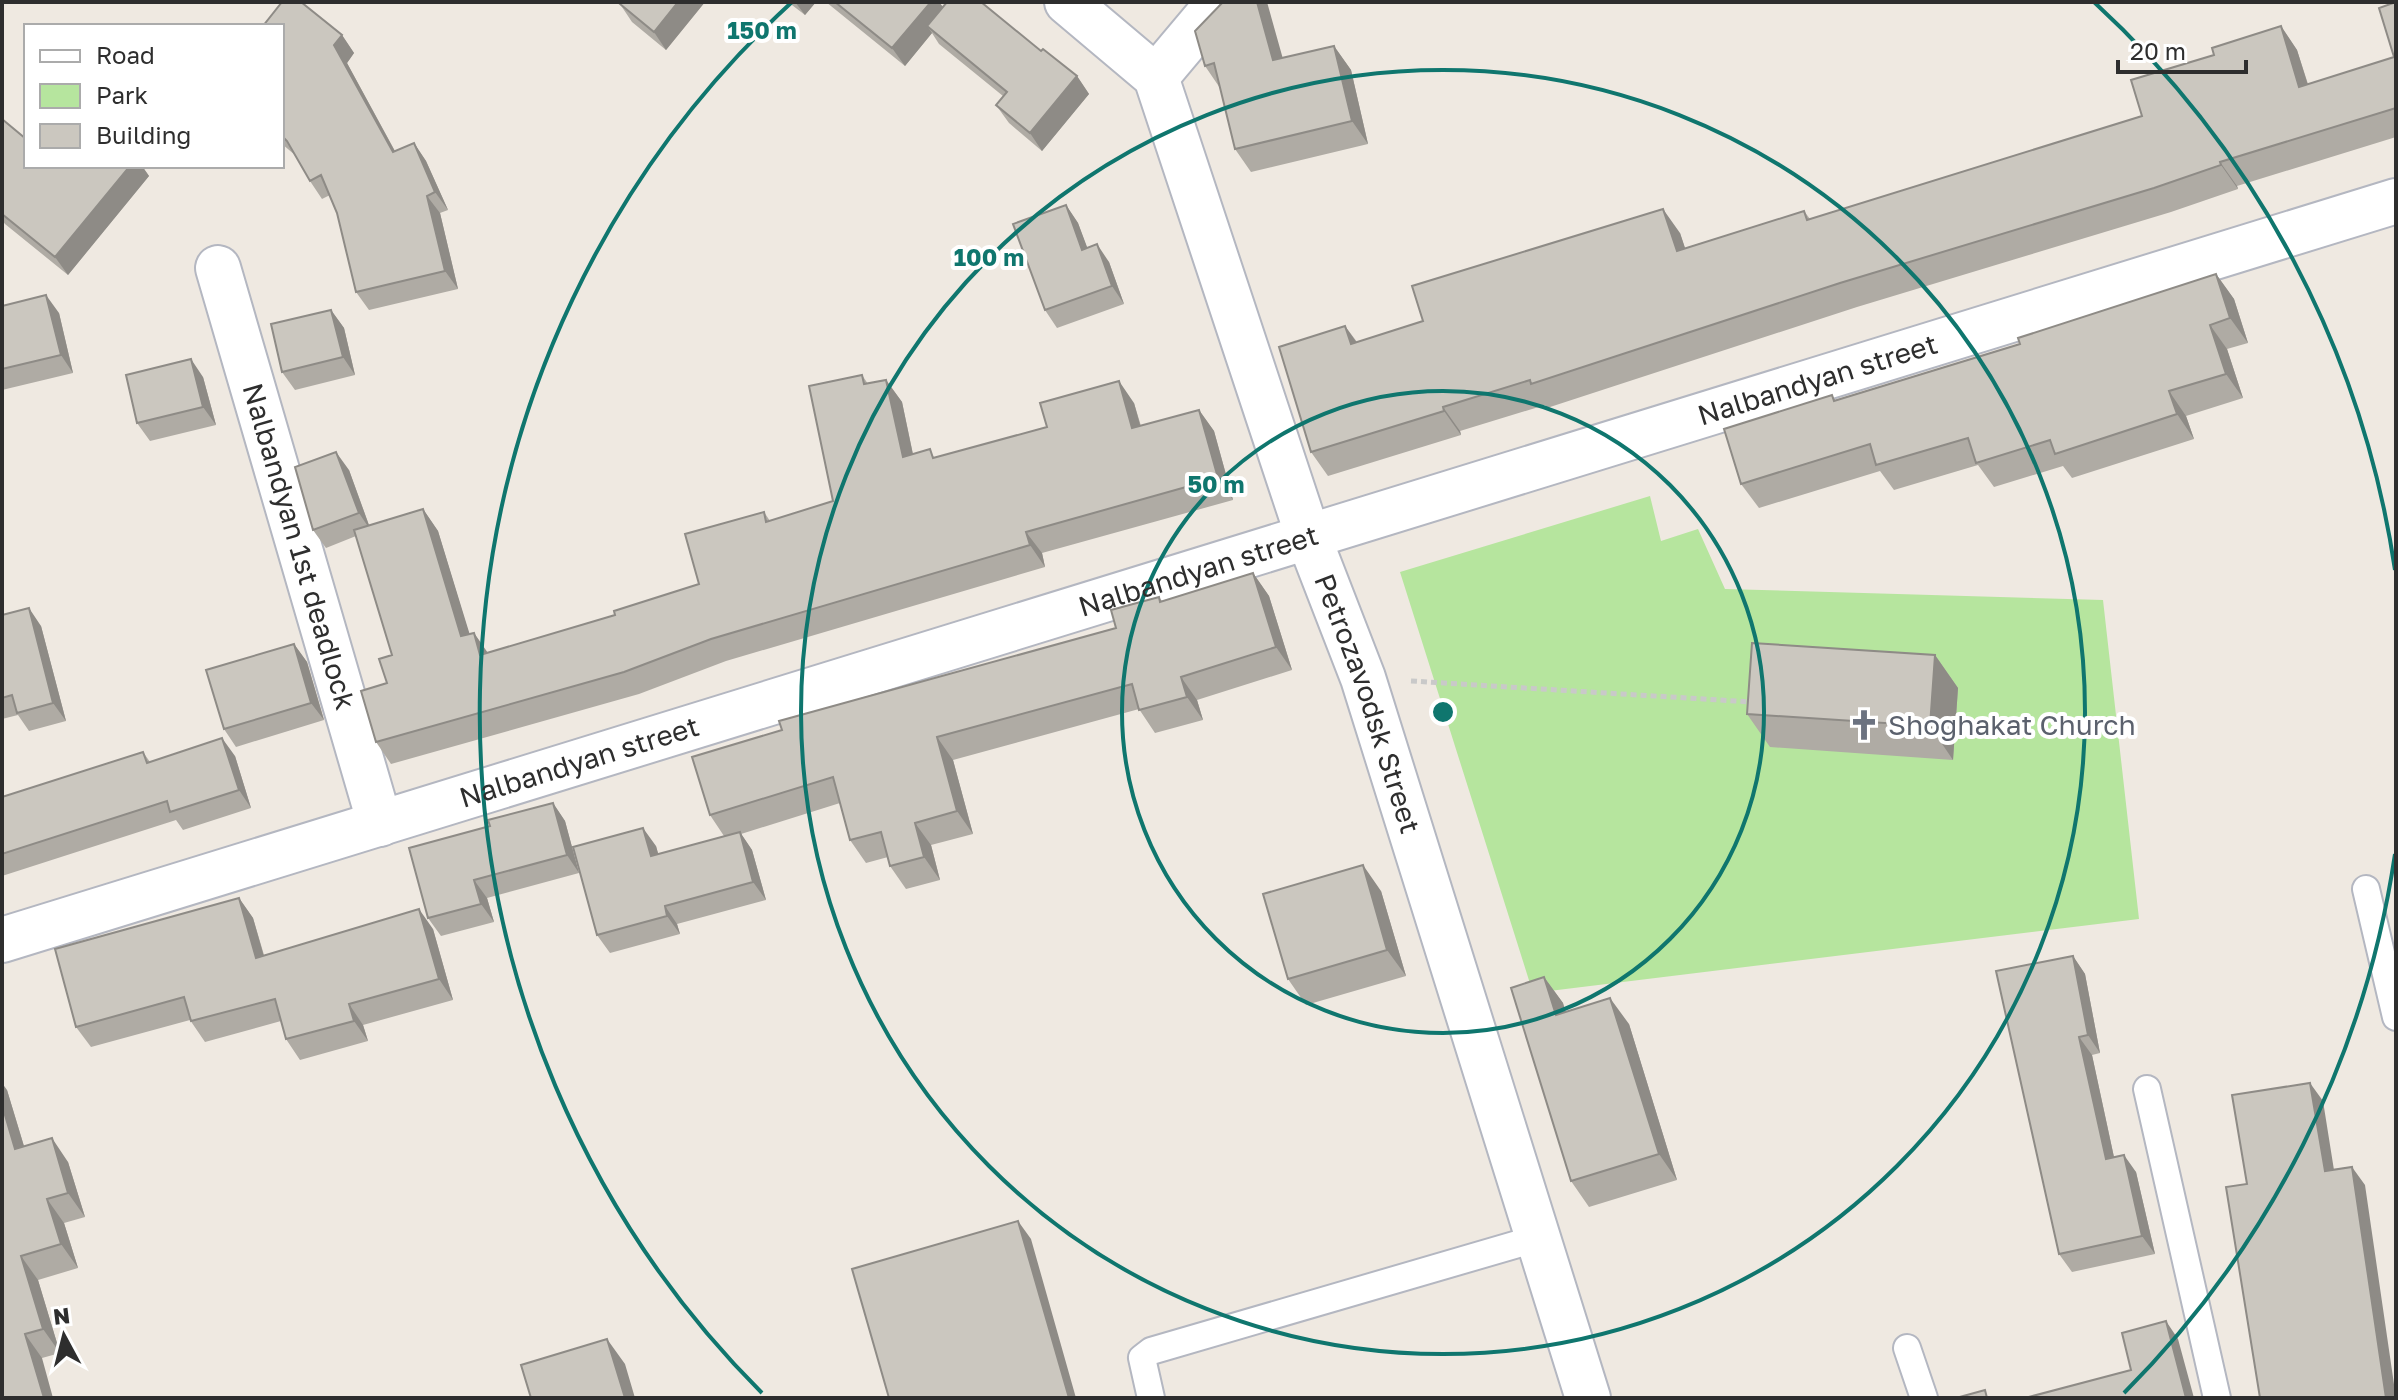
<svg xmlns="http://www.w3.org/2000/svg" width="2398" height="1400" font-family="'Golos Text',sans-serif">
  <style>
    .green { fill: #b6e59e }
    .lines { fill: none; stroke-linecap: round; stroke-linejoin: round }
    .lane-casing { stroke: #b4b7c1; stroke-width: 30 }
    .street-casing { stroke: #b4b7c1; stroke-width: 48 }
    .secondary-casing { stroke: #b4b7c1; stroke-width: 48 }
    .path { stroke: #c9c9c9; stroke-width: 5; stroke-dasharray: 6 4; stroke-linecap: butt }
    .lane { stroke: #fff; stroke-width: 26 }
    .street { stroke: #fff; stroke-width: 44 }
    .secondary { stroke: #fff; stroke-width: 44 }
    .wall { fill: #afaba4 }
    .shaded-wall { fill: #8e8b86 }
    .building { fill: #cbc7bf; stroke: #8e8b86; stroke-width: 2 }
    .ring { fill: none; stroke: #0f766e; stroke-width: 4 }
    .labels { text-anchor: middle; stroke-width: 8; stroke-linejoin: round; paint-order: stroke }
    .street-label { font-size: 28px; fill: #2e2e2e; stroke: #fff }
    .worship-label { font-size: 28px; fill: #5b616d; stroke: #fff; text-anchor: start }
    .centre { fill: #0f766e; stroke: #fff; stroke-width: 4 }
    .ring-label { font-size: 24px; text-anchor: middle; font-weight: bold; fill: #0f766e; stroke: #fff; stroke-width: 8; stroke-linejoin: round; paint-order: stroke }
  </style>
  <rect width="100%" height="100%" fill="#efe9e1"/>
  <path class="green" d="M1650,496L1661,541L1698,529L1725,589L2103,600L2139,919L1533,993L1400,572Z"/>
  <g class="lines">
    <defs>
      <path id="lane" d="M2366,889L2396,1017
        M2147,1089L2217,1398
        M1907,1348L1924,1398
        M1151,1398L1142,1358L1151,1351L1535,1239"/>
      <g id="street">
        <path id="s1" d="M1067,2L1156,77L1308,536L1363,678L1588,1398"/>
        <path d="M1156,77L1219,2"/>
        <path id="s2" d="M218,268L380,824"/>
      </g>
      <g id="secondary">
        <path id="s3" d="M2,940L2396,201"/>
      </g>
    </defs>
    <use href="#lane" class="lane-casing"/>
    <use href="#street" class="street-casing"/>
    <use href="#secondary" class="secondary-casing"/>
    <path class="path" d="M1411,681L1752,702"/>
    <use href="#lane" class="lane"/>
    <use href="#street" class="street"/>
    <use href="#secondary" class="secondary"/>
  </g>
  <path class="wall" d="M705,2L666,50L632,22L620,4Z
    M788,2H816L805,15Z
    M826,2H939L943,7L1041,51L1077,76L1089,94L1042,151L1009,123L996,105L1003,96L939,44L932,33L905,66Z
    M2396,2V137L2237,186L2238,189L2171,212L1857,307L1547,408L1545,405L1460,431L1461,435L1328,476L1311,452L1345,326L1357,342L1423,321L1680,233L1685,248L1804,211L1810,219L2142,116L2214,55L2281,26L2297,50L2308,84L2394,57Z
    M282,26L342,35L354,53L347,63L395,151L414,143L426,161L448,210L440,213L458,289L369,310L356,292L337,213L330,195L322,199L310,181L295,155L282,144Z
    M1195,31L1282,58L1334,46L1351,70L1368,144L1251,172L1235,149L1220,88L1205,66Z
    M2,119L26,166H142L149,176L68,275L5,224L2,220Z
    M1066,205L1078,223L1087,248L1109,262L1124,304L1057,328L1045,310Z
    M2216,274L2234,299L2248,343L2227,349L2243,398L2186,416L2194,439L2072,478L2063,466L1994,487L1978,465L1894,490L1880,471L1759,508L1741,484L1832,395L1835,400L2020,344Z
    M2,306L59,313L73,373L2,390Z
    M331,310L344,328L355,375L295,390L282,372Z
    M862,375L868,384L886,380L902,402L913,454L936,458L1134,403L1141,426L1199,410L1214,431L1233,500L1042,553L1045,567L726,661L639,694L391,764L376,742L392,655L356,536L326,548L313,530L349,470L369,525L423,509L438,531L469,634L474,633L488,653L615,615L699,584L764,512L770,521L833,501Z
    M203,377L216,425L150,441L137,423Z
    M1253,573L1269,596L1292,670L1197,700L1203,720L1155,733L1139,709L953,760L973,834L931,845L940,880L906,889L890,866L888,857L866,863L850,840L840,803L741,834L752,850L766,900L677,924L680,934L610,953L597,935L656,846L658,854L724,836L710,815L1116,628L1159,597L1162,601Z
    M2,615L41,626L66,721L29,731L18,715L2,719Z
    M294,644L307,662L324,720L236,747L224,729Z
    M1935,655L1958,688L1953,760L1770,747L1747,714Z
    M143,752L150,762L235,756L251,808L183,830L176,820L2,876V797Z
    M553,803L565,821L579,873L487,898L494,922L441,936L428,918L490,826Z
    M1381,891L1406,976L1306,1005L1288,979Z
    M239,898L253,918L264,955L433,929L453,1000L363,1025L368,1041L300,1060L286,1039L281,1021L205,1042L190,1020L91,1047L76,1027Z
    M2073,956L2085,974L2100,1053L2092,1055L2114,1157L2136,1172L2155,1254L2072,1272L2059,1254Z
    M1544,977L1563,1003L1565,1012L1629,1024L1677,1180L1589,1207L1571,1181Z
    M7,1090L24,1146L68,1162L85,1217L64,1223L78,1268L38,1280L60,1353L42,1358L2,1398Z"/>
  <path class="shaded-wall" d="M678,2H705L666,50L654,32Z
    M795,2H816L805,15Z
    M931,2H939L948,14L927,26L932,33L905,66L892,48Z
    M1257,2H1267L1290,84L1273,60Z
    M2281,26L2297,50L2316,111L2299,87Z
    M342,35L354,53L347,63L405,170L393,152L334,45Z
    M1334,46L1351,70L1368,144L1352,121Z
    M1077,76L1089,94L1042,151L1030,133Z
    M414,143L426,161L448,210L435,192Z
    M2220,162L2237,186L2238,189L2221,165Z
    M130,166H142L149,176L68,275L55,257Z
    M427,196L440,213L458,289L445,271Z
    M1066,205L1078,223L1095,268L1082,250Z
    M1663,209L1680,233L1694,275L1677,251Z
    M1097,244L1109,262L1124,304L1112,286Z
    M2216,274L2234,299L2248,343L2230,318Z
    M46,295L59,313L73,373L61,355Z
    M331,310L344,328L355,375L343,357Z
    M2210,325L2227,349L2243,398L2226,374Z
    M1345,326L1362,350L1351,344Z
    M191,359L203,377L216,425L203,407Z
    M886,380L902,402L918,479L903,457Z
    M1119,381L1134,403L1147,450L1132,428Z
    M2169,391L2186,416L2194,439L2177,414Z
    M1443,407L1460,431L1461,435L1444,411Z
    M1199,410L1214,431L1233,500L1218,478Z
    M336,452L349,470L371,531L359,513Z
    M423,509L438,531L477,658L461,636Z
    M1026,532L1042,553L1045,567L1030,545Z
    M1253,573L1269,596L1292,670L1276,647Z
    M29,608L41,626L66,721L53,703Z
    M474,633L489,655H480Z
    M294,644L307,662L324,720L311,703Z
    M1935,655L1958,688L1953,760L1930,726Z
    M1181,677L1197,700L1203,720L1187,697Z
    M937,737L953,760L973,834L957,811Z
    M222,738L235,756L251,808L239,790Z
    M553,803L565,821L579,873L567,855Z
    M915,823L931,845L940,880L924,857Z
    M643,828L656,846L664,874L651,856Z
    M740,832L752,850L766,900L753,882Z
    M1363,865L1381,891L1406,976L1387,950Z
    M474,880L487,898L494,922L481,904Z
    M239,898L253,918L270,978L256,958Z
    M665,906L677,924L680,934L667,916Z
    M419,909L433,929L453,1000L439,979Z
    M2073,956L2085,974L2100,1053L2088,1035Z
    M1544,977L1563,1003L1574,1041L1556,1015Z
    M1610,998L1629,1024L1677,1180L1659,1154Z
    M349,1004L363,1025L368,1041L354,1021Z
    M2079,1037L2092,1055L2118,1176L2106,1159Z
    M2,1083L7,1090L32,1173L15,1149L2,1105Z
    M2310,1083L2323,1101L2337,1189L2325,1171Z
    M52,1138L68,1162L85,1217L68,1193Z
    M2124,1155L2136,1172L2155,1254L2142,1236Z
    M2352,1167L2365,1185L2396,1398H2386Z
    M47,1199L64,1223L78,1268L61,1244Z
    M1018,1221L1031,1239L1076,1398H1069Z
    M21,1256L38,1280L60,1353L43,1329Z
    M2166,1321L2178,1339L2194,1398H2186Z
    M25,1334L42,1358L53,1398H44Z
    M607,1339L625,1364L635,1398H625Z"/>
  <path class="building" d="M282,2H301L342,35L334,45L393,152L414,143L435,192L427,196L445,271L356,292L337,213L321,175L310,181L287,141L282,136V26H263Z
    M622,2H678L654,32L620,4Z
    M835,2H931L892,48Z
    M947,2H981L1041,51L1043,49L1077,76L1030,133L996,105L1007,92L927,26Z
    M1223,2H1257L1273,60L1334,46L1352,121L1235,149L1214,63L1205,66L1195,31Z
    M2396,2V108L2220,162L2221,165L2154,188L1840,283L1531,384L1530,380L1443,407L1444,411L1311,452L1279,347L1345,326L1351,344L1423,321L1412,286L1663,209L1677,251L1804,211L1807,220L2142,116L2131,80L2214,55L2212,48L2281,26L2299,87L2394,57L2379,8Z
    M2,119L26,139V166H130L55,257L2,214Z
    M1066,205L1082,250L1097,244L1112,286L1045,310L1013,224Z
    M2216,274L2230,318L2210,325L2226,374L2169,391L2177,414L2055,454L2050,440L1976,463L1968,438L1876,465L1870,444L1741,484L1724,429L1832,395L1834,401L2020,344L2018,338Z
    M46,295L61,355L2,369V306Z
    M331,310L343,357L282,372L271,324Z
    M191,359L203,407L137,423L126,375Z
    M862,375L864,384L886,380L903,457L930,449L933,458L1047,427L1040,403L1119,381L1132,428L1199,410L1218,478L1026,532L1030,545L711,639L624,672L376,742L361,691L387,683L379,659L392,655L354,530L423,509L461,636L474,633L480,655L615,615L614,611L699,584L685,534L764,512L766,522L833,501L809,386Z
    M336,452L359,513L313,530L295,467Z
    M1253,573L1276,647L1181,677L1187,697L1139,710L1132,684L937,737L957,811L915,823L924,857L890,866L881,832L850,840L833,777L710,815L692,757L782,730L779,721L1116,628L1111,610L1159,597L1160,602Z
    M29,608L53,703L17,713L12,695L2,698V615Z
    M1752,643L1935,655L1930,726L1747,714Z
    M294,644L311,703L224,729L206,670Z
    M222,738L239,790L170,812L167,801L2,854V797L143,752L147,763Z
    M553,803L567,855L474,880L481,904L428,918L409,848L490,826L488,820Z
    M643,828L651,856L740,832L753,882L665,906L667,916L597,935L573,847Z
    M1363,865L1387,950L1288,979L1263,894Z
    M239,898L256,958L419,909L439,979L349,1004L354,1021L286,1039L275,999L191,1021L184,997L76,1027L55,949Z
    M2073,956L2088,1035L2079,1037L2106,1159L2124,1155L2142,1236L2059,1254L1996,971Z
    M1544,977L1556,1015L1610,998L1659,1154L1571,1181L1511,988Z
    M2310,1083L2325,1171L2352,1167L2386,1398H2260L2226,1187L2247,1184L2232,1095Z
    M2,1105L15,1149L52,1138L68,1193L47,1199L61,1244L21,1256L43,1329L25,1334L44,1398H2Z
    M1018,1221L1069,1398H889L852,1269Z
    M2166,1321L2186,1398H2025L2131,1370L2122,1333Z
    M607,1339L625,1398H531L521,1365Z
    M1985,1390L1987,1398H1956Z"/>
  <g class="ring">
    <circle cx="1443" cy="712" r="321"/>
    <circle cx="1443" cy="712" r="642"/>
    <path d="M2395 854A963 963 0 0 1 2124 1393M762 1393A963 963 0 0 1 792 2M2094 2A963 963 0 0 1 2395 570"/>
  </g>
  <defs>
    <symbol id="church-bare" viewBox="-9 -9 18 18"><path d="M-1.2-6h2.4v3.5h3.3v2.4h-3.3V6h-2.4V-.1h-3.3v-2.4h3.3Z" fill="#6b7280" stroke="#fff" stroke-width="2.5" paint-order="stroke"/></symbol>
  </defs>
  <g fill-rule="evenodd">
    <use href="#church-bare" x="1842" y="703" width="44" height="44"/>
  </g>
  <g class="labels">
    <g class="street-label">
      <text dy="10" stroke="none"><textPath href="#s3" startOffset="1900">Nalbandyan street</textPath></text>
      <text dy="10" stroke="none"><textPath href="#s2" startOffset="290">Nalbandyan 1st deadlock</textPath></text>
      <text dy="10" stroke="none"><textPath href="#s3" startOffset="1252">Nalbandyan street</textPath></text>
      <text dy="10" stroke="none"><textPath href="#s1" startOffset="778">Petrozavodsk Street</textPath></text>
      <text dy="10" stroke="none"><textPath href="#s3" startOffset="604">Nalbandyan street</textPath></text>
    </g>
    <g class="worship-label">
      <text x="1888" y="735">Shoghakat Church</text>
    </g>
  </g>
  <circle cx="1443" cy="712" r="12" class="centre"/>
  <g class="ring-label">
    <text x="762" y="39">150 m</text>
    <text x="989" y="266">100 m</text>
    <text x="1216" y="493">50 m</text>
  </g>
  <rect width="2398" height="1400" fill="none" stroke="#2e2e2e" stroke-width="8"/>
  <rect x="24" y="24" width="260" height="144" fill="#ffffff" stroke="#ababab" stroke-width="2"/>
  <rect x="40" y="50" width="40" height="12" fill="#ffffff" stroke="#ababab" stroke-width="2"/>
  <text x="96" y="64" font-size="24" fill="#2e2e2e">Road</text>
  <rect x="40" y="84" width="40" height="24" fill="#b6e59e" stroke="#ababab" stroke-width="2"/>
  <text x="96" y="104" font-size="24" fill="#2e2e2e">Park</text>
  <rect x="40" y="124" width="40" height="24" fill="#cbc7bf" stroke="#ababab" stroke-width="2"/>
  <text x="96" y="144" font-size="24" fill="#2e2e2e">Building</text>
  <g transform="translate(64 1336) rotate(353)" stroke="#ffffff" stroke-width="6" paint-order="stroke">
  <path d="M0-6L14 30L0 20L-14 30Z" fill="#2e2e2e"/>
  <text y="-12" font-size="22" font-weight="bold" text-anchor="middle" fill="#2e2e2e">N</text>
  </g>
  <path d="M2118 60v12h128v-12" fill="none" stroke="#2e2e2e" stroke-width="4"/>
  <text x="2130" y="60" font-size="24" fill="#2e2e2e" stroke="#ffffff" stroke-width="6" paint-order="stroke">20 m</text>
</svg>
